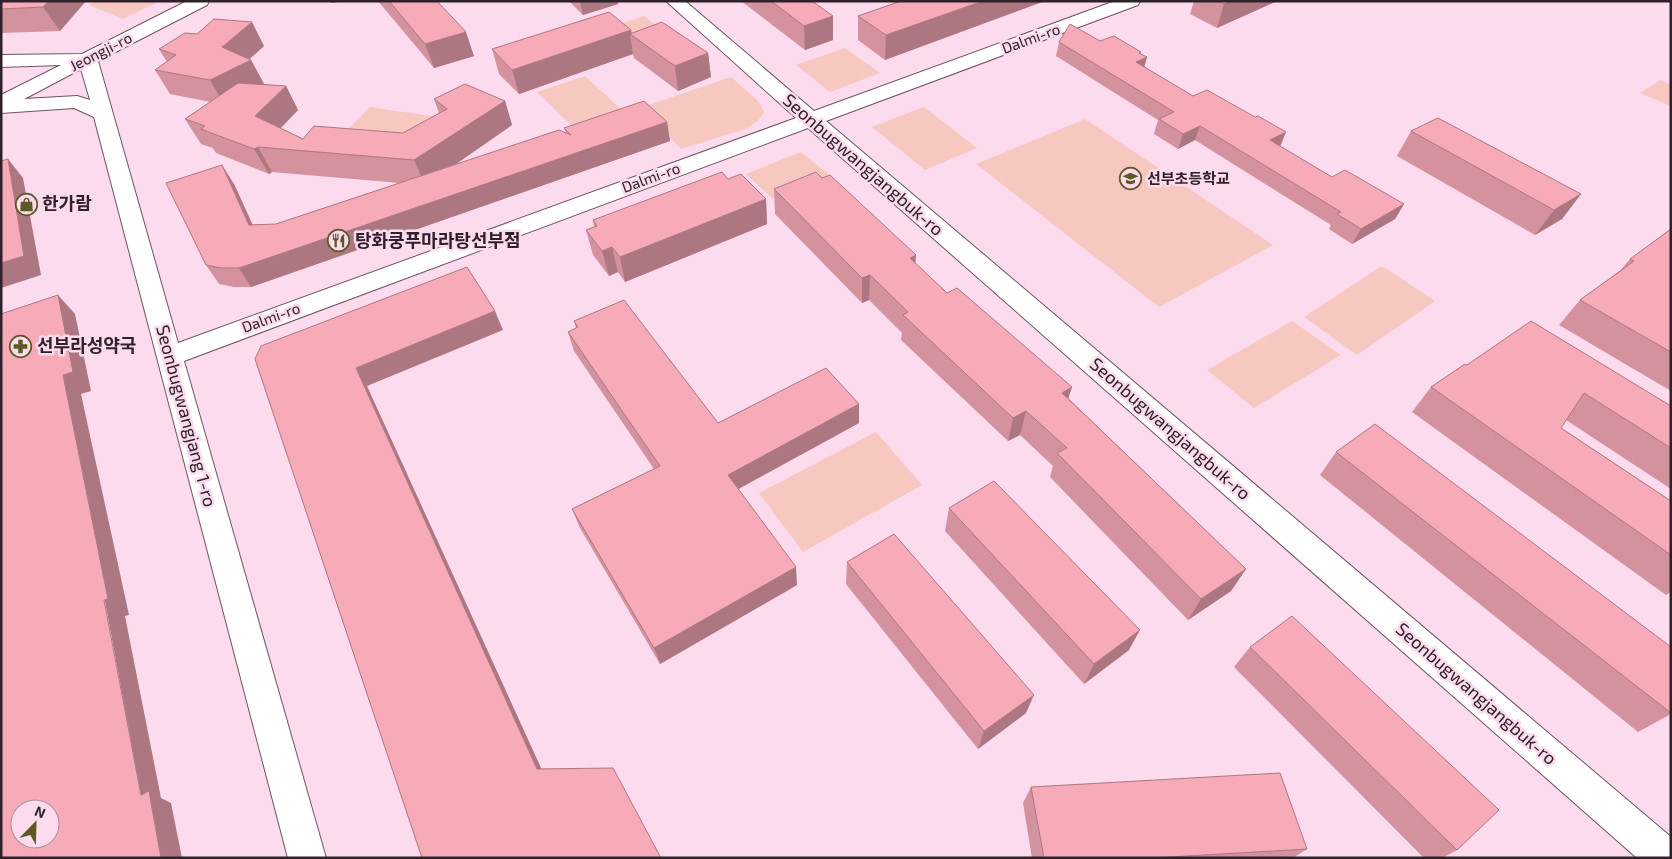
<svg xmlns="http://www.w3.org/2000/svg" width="1672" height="859" font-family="'Exo 2','Noto Sans KR',sans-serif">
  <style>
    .green { fill: #f6c8bf }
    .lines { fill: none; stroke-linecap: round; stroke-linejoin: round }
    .tertiary-casing { stroke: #6f5363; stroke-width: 2 }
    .tertiary { fill: #fff; fill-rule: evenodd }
    .wall { fill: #d4929e }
    .shaded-wall { fill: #ad7781 }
    .building { fill: #f7aab8; stroke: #ad7781; fill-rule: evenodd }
    .labels { text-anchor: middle; stroke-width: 5; stroke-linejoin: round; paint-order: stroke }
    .far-street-label { font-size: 15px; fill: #2e2129; stroke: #fcdbee }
    .far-poi-label { font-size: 15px; font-weight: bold; fill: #2e2129; stroke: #fcdbee; text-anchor: start }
    .street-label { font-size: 18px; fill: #2e2129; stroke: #fcdbee }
    .poi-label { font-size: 18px; font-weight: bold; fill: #2e2129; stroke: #fcdbee; text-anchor: start }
  </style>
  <rect width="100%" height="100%" fill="#fcdbee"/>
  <path class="green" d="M97,1H160L123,19L89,5Z
    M644,16L674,39L640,51L611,27Z
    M845,48L880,73L830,92L796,65Z
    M585,76L626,114L578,132L537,92Z
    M731,77L758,101L764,112L758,121L745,129L681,149L643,107Z
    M1660,80L1671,85V106L1640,93Z
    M370,107L437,117L409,148L339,138Z
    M924,107L977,148L925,170L872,127Z
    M1085,119L1273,245L1159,307L976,164Z
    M801,152L829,175L773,199L746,174Z
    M1382,266L1435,301L1357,355L1304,317Z
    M1292,321L1341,355L1254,408L1207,370Z
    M876,432L922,485L803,552L759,493Z"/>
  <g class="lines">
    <defs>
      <path id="tertiary" d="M187,1H209L207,5L98,61L178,343L796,118L666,1H685L814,111L1115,1H1140L1138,5L826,121L1671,837V858H1637L808,128L184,361L326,858H288L94,117L74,108L1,113V95L61,65L1,67V55L82,54ZM81,69L90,100L77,96L24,99Z"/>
    </defs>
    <use href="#tertiary" class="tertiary-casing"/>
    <use href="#tertiary" class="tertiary"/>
  </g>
  <path class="wall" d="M1,1H86L60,31L1,33Z
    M378,1H437L474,56L434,68Z
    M569,1H618V4L583,15Z
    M741,1H812L833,40L805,50Z
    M901,1L885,60L858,40V16Z
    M1194,1H1277L1217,28L1190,14Z
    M631,33L708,53L711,77L678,91L634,58L633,54L519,94L499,74L492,49Z
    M1100,41L1147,57L1144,67L1332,177L1404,204L1395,219L1352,244L1329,229L1331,225L1195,140L1178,149L1154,134L1158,120L1056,56L1059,42Z
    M264,46L249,59L251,60L264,84H263L286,86L298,110L281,128L303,139L403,133L439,113L434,99L505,101L512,125L455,165L566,132L564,128L667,122L670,141L251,287H234L219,284L206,265L234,184L253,225L276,224L400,183L272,172L269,174L216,153L213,148L201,144L185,119L211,102L170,94L155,70L167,62L159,49Z
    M1411,131L1581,194L1562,219L1535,235L1397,156Z
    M728,179L766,199L767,224L625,282L618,272L609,276L593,255L586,230L594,227L593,220Z
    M774,189L915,263L947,293L1072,387L1068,398L1246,569L1231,591L1188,620L1050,477L1053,466L1020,435L1008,441L901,340L902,333L869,300L862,303L775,214Z
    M1671,229V391L1559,325L1580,300L1619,272L1630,259Z
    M574,321L718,423L859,404V423L738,489L797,585L660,664L580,528L572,509L654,469L574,351L568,332L576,328Z
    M1467,365L1671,406V489L1566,420L1561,428L1671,501V592L1666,595L1412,412L1431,387Z
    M1336,452L1671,647V714L1638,732L1320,475Z
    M949,508L1129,650L1084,684L945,531Z
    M847,562L1026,713L978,749L846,584Z
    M1250,647L1457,850L1442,858H1424L1234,667Z
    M1031,787L1307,849L1293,858H1032L1023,803Z"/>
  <path class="shaded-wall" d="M49,1H86L60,31L43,7Z
    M331,1H344L331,3Z
    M580,1H618V4L583,15Z
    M983,1H1045L885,60L886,35Z
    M1231,1H1277L1217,28L1224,4Z
    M833,16V40L805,50L804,26Z
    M252,22L264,46L245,63L251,60L264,84L224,104L210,80L222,47Z
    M631,30L632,35L630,34L633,54L519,94L512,70Z
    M466,32L474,56L434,68L425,44Z
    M1141,52L1139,61L1147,57L1143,72L1132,77L1139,53Z
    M708,53L711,77L678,91L675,66Z
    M286,86L298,110L268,141L255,116Z
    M505,101L512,125L425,185L414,160Z
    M667,122L670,141L251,287L239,268Z
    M1200,126L1195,140L1178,149L1183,134Z
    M1286,132L1280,147L1270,140Z
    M258,147L272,172L269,174L254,149Z
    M8,159L23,178L41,275L1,288V263Z
    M222,165L234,184L261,244L249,225Z
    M1581,194L1562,219L1535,235L1554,210Z
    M766,199L767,224L625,282L620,257Z
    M1404,204L1395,219L1352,244L1361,229Z
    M612,247L618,272L609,276L602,251Z
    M916,255L914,280L910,258Z
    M870,275L869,300L862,303V278Z
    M58,295L75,314L91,391L81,394L129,615L125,616L161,798L171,803L182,858H161L141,795L63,375Z
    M495,311L503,330L367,386L547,781L537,769L356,368Z
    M1072,387L1064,411L1062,393Z
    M859,404V423L731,493L728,475Z
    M1026,411L1020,435L1008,441L1013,418Z
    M796,567L797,585L660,664L654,648Z
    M1246,569L1231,591L1188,620L1201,599Z
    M1140,630L1129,650L1084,684L1094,664Z
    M1034,695L1026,713L978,749L984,731Z"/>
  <path class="building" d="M1,1H49L43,7L1,9Z
    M389,1H437L466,32L425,44Z
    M771,1H812L833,16L804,26Z
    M901,1H983L886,35L858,16Z
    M1218,1H1231L1224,4Z
    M609,12L631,30L512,70L492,49Z
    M214,19L252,22L222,47L251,60L210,80L155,70L176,55L159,49L185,33L197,34Z
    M662,22L708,53L675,66L630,34Z
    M1070,24L1100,41L1114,36L1141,52L1139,53L1147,57L1136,62L1193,96L1207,90L1255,117L1258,116L1286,132L1270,140L1332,177L1345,170L1404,204L1361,229L1337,214L1341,212L1200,126L1183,134L1159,119L1174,112L1059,42Z
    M238,83L286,86L255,116L303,139L314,126L403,133L447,109L434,99L465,84L505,101L414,160L258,147L254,149L201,129L205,126L185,119Z
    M644,101L667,122L239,268H221L206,265L166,183L222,165L249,225L276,224L559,130L571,135L564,128Z
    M1438,118L1581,194L1554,210L1411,131Z
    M8,159L24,256L1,263V161Z
    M722,172L728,179L741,174L766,199L620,257L612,247L602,251L586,230L597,226L593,220Z
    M816,172L822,178L830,175L916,255L910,258L947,293L957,288L1072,387L1062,393L1246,569L1201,599L1057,453L1067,448L1026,411L1013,418L903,315L908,312L870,275L862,278L774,189Z
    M1671,229V352L1580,300L1634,261L1630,259Z
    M467,267L495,311L356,368L537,769L613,768L661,858H422L255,359L261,346Z
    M58,295L73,372L63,375L108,599L104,600L141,795L149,791L161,858H1V314ZM20,809H50V839H20Z
    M624,300L718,423L826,368L859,404L728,475L796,567L654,648L572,509L660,466L568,332L578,327L574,321Z
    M1531,321L1671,406V448L1584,393L1561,428L1671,501V555L1431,387L1465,364L1467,365Z
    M1375,424L1671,647V713L1336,452Z
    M994,481L1140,630L1094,664L949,508Z
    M894,534L1034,695L984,731L847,562Z
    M1292,616L1499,810L1457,850L1250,647Z
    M1280,773L1307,849L1152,858H1044L1031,787Z"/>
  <defs>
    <symbol id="school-ring" viewBox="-11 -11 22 22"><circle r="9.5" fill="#fcdbee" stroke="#5d5925" stroke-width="1.5"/><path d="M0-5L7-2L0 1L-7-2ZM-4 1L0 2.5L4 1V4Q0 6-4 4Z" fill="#5d5925"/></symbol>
    <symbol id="shop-ring" viewBox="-11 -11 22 22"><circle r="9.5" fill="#fcdbee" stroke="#5d5925" stroke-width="1.5"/><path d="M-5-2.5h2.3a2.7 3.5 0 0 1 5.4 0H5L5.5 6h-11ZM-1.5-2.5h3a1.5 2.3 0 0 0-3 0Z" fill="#5d5925"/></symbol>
    <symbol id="restaurant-ring" viewBox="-11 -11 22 22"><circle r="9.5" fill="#fcdbee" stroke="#5d5925" stroke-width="1.5"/><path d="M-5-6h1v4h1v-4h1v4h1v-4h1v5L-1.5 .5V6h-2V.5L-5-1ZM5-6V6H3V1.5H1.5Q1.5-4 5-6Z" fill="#5d5925"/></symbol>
    <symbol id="pharmacy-ring" viewBox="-11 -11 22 22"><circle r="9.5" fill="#fcdbee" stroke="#5d5925" stroke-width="1.5"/><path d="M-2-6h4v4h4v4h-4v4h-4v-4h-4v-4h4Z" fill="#5d5925"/></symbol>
  </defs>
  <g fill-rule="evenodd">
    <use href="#school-ring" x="1118" y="166" width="25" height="25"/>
    <use href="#shop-ring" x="14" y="192" width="25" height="25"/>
    <use href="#restaurant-ring" x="326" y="228" width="25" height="25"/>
    <use href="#pharmacy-ring" x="8" y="334" width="25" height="25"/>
  </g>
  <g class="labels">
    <g class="far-street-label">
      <text transform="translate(1031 39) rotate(-20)" y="5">Dalmi-ro</text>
      <text transform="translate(101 52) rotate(-27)" y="5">Jeongji-ro</text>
      <text transform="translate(651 178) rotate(-20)" y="5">Dalmi-ro</text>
      <text transform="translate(271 318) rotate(-20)" y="5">Dalmi-ro</text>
    </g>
    <g class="far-poi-label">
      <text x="1147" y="184">선부초등학교</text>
    </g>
    <g class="street-label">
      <text transform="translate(863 165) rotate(41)" y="6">Seonbugwangjangbuk-ro</text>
      <text transform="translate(186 416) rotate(75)" y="6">Seonbugwangjang 1-ro</text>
      <text transform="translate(1170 429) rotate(41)" y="6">Seonbugwangjangbuk-ro</text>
      <text transform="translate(1476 694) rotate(41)" y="6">Seonbugwangjangbuk-ro</text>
    </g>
    <g class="poi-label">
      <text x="42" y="210">한가람</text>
      <text x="355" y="247">탕화쿵푸마라탕선부점</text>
      <text x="37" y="352">선부라성약국</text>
    </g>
  </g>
  <rect width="1672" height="859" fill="none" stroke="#2e2129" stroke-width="5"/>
  <g transform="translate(35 824) rotate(23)"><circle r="24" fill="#fcdbee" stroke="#aa919f"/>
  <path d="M0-4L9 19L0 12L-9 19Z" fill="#5d5925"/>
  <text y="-8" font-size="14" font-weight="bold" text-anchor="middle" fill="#2e2129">N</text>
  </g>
</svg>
